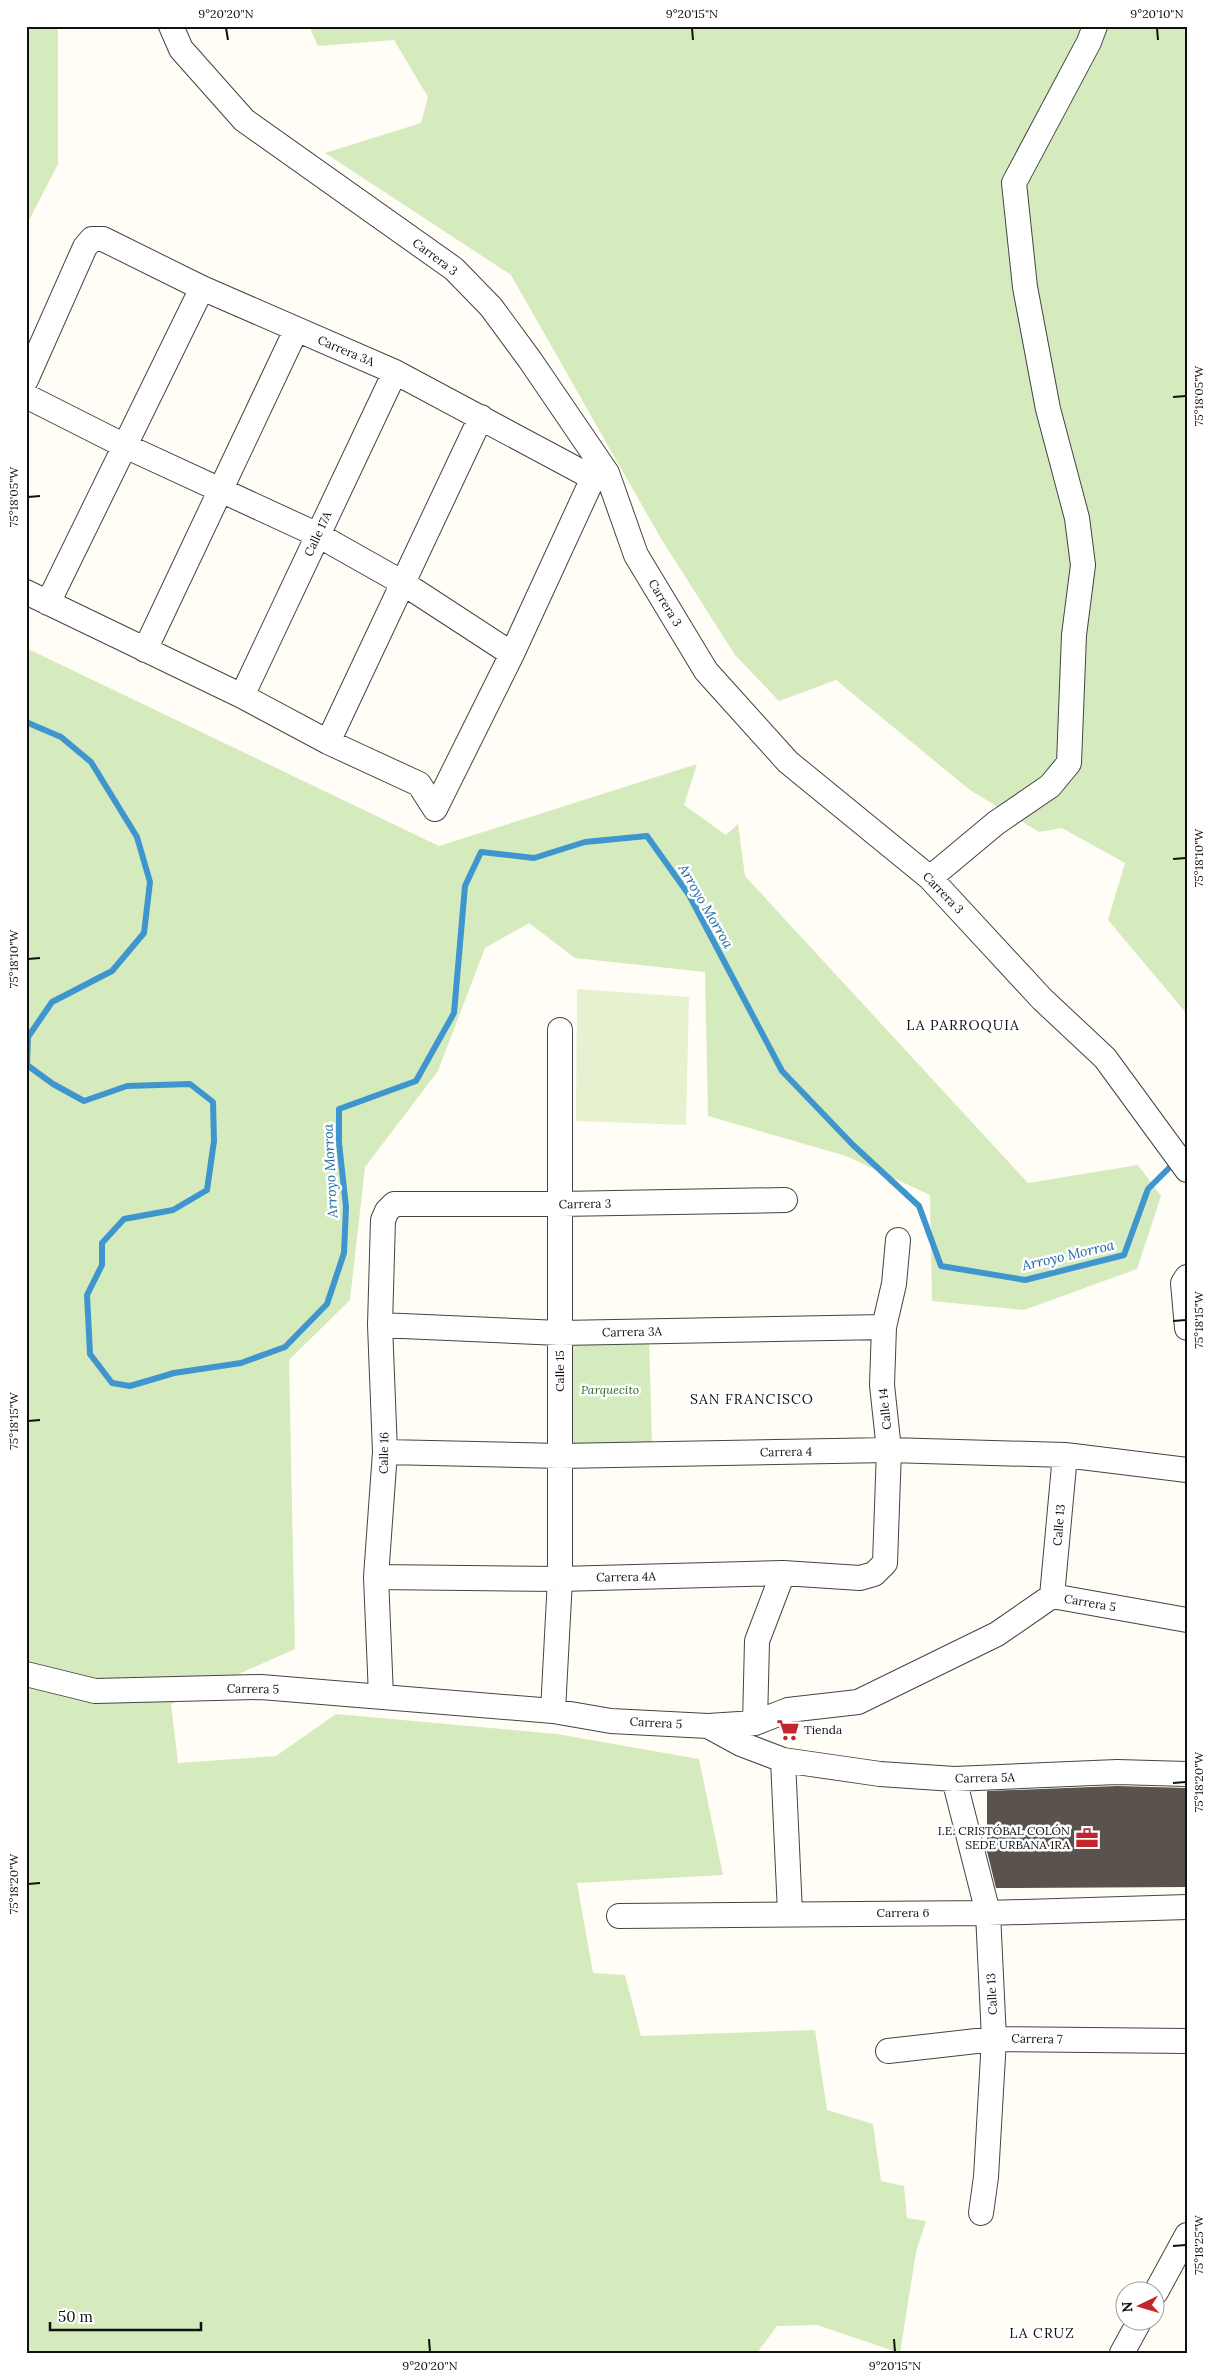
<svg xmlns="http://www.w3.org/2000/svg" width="1213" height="2379" font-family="Lora,serif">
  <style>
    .green { fill: #d5ebbd }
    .pitch { fill: #e6f2cf }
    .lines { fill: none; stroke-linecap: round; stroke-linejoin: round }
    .stream { stroke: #3f96cf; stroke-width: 6 }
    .building { fill: #5a524d }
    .minor-casing { stroke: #444; stroke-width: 26 }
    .minor { stroke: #fff; stroke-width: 24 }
    .ticks { fill: none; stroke: #111; stroke-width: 2 }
    .labels { text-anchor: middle; stroke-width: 5; stroke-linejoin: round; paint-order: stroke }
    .street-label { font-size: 12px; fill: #111; stroke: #fff }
    .park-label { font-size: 12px; font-style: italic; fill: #2f6b1f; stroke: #fff }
    .poi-label { font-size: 12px; fill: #111; stroke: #fff; text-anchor: start }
    .water-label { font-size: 14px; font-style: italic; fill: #1768a6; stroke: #fff }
    .neighbourhood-label { font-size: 14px; letter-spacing: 1px; fill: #111; stroke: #fff }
    .neatline { fill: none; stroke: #111; stroke-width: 2 }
    .ticks-label { font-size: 12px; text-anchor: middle; fill: #111 }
  </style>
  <rect width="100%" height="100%" fill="#fffdf5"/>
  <path class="green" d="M26,26H58V164L26,226Z
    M309,26H1187V1014L1108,920L1125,863L1062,828L1039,832L970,790L836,680L779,701L735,655L660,537L511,275L325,153L421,123L428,97L394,40L318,46Z
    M26,648L439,846L697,764L684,805L726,835L738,824L745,876L1028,1183L1138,1165L1161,1196L1137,1269L1024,1310L932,1301L930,1195L846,1156L708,1116L705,972L575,958L529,923L485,948L438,1071L365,1167L350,1300L289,1360L295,1649L171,1704L178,1763L276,1756L336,1714L557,1734L699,1759L723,1875L577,1883L593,1973L625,1975L641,2036L815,2030L827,2110L873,2124L881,2181L904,2186L907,2218L926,2221L916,2252L900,2353L817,2325L777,2326L757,2353H26Z
    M570,1335H649L652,1445L570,1447Z"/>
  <path class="pitch" d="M577,989L689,997L686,1125L576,1121Z"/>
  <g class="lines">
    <path class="stream" d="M26,722L61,737L91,762L137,837L150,882L144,933L112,971L52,1002L28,1037L27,1065L53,1084L84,1101L127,1086L190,1084L213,1102L214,1141L207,1190L173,1210L124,1219L102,1243V1265L87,1295L90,1354L112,1383L130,1386L174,1373L241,1363L285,1347L327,1304L344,1253L346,1207L339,1143V1109L416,1081L454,1013L465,886L481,852L534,858L585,842L647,836L689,895L782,1071L853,1145L919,1206L941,1266L1025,1280L1124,1255L1148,1189L1176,1161"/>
  </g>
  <path class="building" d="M1117,1786L1187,1788V1887L996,1888L987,1851V1791Z"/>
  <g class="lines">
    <defs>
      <path id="minor" d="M171,26L181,49L244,120L454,269L491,307L530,360L607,473L636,555L706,671L788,762L930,878L1042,999L1105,1058L1187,1170
        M26,380L85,247L92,239H103L202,288L395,372L593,478
        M26,396L123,445L318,535L403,583L512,654
        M26,592L242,696L328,742L419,784L435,809L512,654L593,478L607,473
        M48,603L202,288
        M145,650L296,330
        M242,696L395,372
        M328,742L481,417
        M930,878L996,823L1050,786L1069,763L1074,635L1083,565L1077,518L1048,409L1025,287L1014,183L1089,42L1095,26
        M1187,1277L1183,1283L1187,1328
        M380,1325L560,1333L884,1327
        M385,1452L560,1456L889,1450L1065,1455L1187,1470
        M376,1577L560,1579L783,1573L860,1578L874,1574L885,1563L889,1450L882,1385L884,1327L894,1284L898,1240
        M1052,1596L1065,1455
        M26,1674L95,1691L261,1687L553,1711L611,1721L708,1726L755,1723L788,1710L858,1702L997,1634L1052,1596L1187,1620
        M381,1696L376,1577L385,1452L380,1325L383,1220L387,1211L394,1204H560L785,1200
        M553,1711L560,1579V1030
        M755,1723L757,1641L783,1573
        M708,1726L741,1744L783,1760L880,1774L954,1779L1117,1772L1187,1774
        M783,1760L790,1913
        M954,1779L988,1913L994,2039L986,2177L981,2213
        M619,1916L988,1913L1187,1907
        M888,2051L994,2039L1187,2041
        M1156,2292L1187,2235
        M1122,2353L1139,2322"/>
    </defs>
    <use href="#minor" class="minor-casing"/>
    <use href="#minor" class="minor"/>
  </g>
  <path class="ticks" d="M226,28L228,40M692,28L693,40M1157,28L1158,40M1173,397L1186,396M28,497L40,496M1173,859L1186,858M28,959L40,958M1173,1321L1186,1320M28,1421L40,1420M1173,1783L1186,1782M28,1884L40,1883M1173,2246L1186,2245M429,2339L430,2352M894,2339L895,2352"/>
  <defs>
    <symbol id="supermarket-bare" viewBox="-9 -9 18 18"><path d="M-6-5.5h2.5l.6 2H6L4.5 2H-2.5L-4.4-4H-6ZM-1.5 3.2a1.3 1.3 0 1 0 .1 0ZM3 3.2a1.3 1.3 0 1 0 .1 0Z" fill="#c4262e" stroke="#fff" stroke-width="2.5" paint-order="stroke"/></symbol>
    <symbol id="office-bare" viewBox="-9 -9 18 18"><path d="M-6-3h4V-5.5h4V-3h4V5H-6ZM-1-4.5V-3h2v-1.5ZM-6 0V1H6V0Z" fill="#c4262e" stroke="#fff" stroke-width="2.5" paint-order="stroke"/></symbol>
  </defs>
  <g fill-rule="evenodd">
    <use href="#supermarket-bare" x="772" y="1714" width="32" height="32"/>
    <use href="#office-bare" x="1071" y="1822" width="32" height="32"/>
  </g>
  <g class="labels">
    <g class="street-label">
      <text transform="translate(435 257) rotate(37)" y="4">Carrera 3</text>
      <text transform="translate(346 351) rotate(23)" y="4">Carrera 3A</text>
      <text transform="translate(318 534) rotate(-65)" y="4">Calle 17A</text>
      <text transform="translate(665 603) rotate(59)" y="4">Carrera 3</text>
      <text transform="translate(943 893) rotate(46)" y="4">Carrera 3</text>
      <text transform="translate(585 1204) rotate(-1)" y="4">Carrera 3</text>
      <text transform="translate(632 1332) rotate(-1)" y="4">Carrera 3A</text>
      <text transform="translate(560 1371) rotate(-90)" y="4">Calle 15</text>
      <text transform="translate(885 1409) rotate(-96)" y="4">Calle 14</text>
      <text transform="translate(786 1452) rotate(-1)" y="4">Carrera 4</text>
      <text transform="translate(384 1453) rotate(-89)" y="4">Calle 16</text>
      <text transform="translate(1059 1525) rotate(-85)" y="4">Calle 13</text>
      <text transform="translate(626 1577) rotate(-1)" y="4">Carrera 4A</text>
      <text transform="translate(1090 1603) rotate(10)" y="4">Carrera 5</text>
      <text transform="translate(253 1689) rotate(1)" y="4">Carrera 5</text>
      <text transform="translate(656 1723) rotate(3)" y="4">Carrera 5</text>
      <text transform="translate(985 1778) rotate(-1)" y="4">Carrera 5A</text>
      <text x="903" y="1917">Carrera 6</text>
      <text transform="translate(992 1994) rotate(-93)" y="4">Calle 13</text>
      <text transform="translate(1037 2039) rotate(1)" y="4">Carrera 7</text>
    </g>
    <g class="park-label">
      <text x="610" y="1394">Parquecito</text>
    </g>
    <g class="poi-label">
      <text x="804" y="1734">Tienda</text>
      <text x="1070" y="1835" text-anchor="end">I.E. CRISTÓBAL COLÓN<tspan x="1070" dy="14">SEDE URBANA 1RA</tspan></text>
    </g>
    <g class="water-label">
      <text transform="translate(706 906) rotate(60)" y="5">Arroyo Morroa</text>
      <text transform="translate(330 1171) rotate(-93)" y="5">Arroyo Morroa</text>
      <text transform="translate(1068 1255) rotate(-13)" y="5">Arroyo Morroa</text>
    </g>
    <g class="neighbourhood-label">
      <text x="963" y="1030">LA PARROQUIA</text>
      <text x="752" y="1404">SAN FRANCISCO</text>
      <text x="1042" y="2338">LA CRUZ</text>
    </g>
  </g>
  <rect width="1213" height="2379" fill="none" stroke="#ffffff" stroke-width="55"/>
  <g transform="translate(1140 2306) rotate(265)"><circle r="24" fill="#ffffff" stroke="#a0a0a0"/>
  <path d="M0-4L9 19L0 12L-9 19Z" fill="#c4262e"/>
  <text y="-8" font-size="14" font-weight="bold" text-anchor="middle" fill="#111111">N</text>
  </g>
  <path d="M50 2322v8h151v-8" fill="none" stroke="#111111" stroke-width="2.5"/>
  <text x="58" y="2322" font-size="15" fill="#111111" stroke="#ffffff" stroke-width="4" paint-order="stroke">50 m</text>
  <rect x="28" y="28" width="1158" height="2324" class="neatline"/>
  <g class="ticks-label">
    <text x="226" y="18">9°20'20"N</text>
    <text x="692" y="18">9°20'15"N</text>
    <text x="1157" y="18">9°20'10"N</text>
    <text transform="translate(1199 396) rotate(-90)" y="4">75°18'05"W</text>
    <text transform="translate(14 497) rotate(-90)" y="4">75°18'05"W</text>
    <text transform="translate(1199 858) rotate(-90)" y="4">75°18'10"W</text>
    <text transform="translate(14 959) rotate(-90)" y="4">75°18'10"W</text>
    <text transform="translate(1199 1320) rotate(-90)" y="4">75°18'15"W</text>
    <text transform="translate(14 1421) rotate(-90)" y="4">75°18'15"W</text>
    <text transform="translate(1199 1782) rotate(-90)" y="4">75°18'20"W</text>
    <text transform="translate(14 1884) rotate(-90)" y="4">75°18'20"W</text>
    <text transform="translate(1199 2245) rotate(-90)" y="4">75°18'25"W</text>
    <text x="430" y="2370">9°20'20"N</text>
    <text x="895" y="2370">9°20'15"N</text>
  </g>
</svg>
